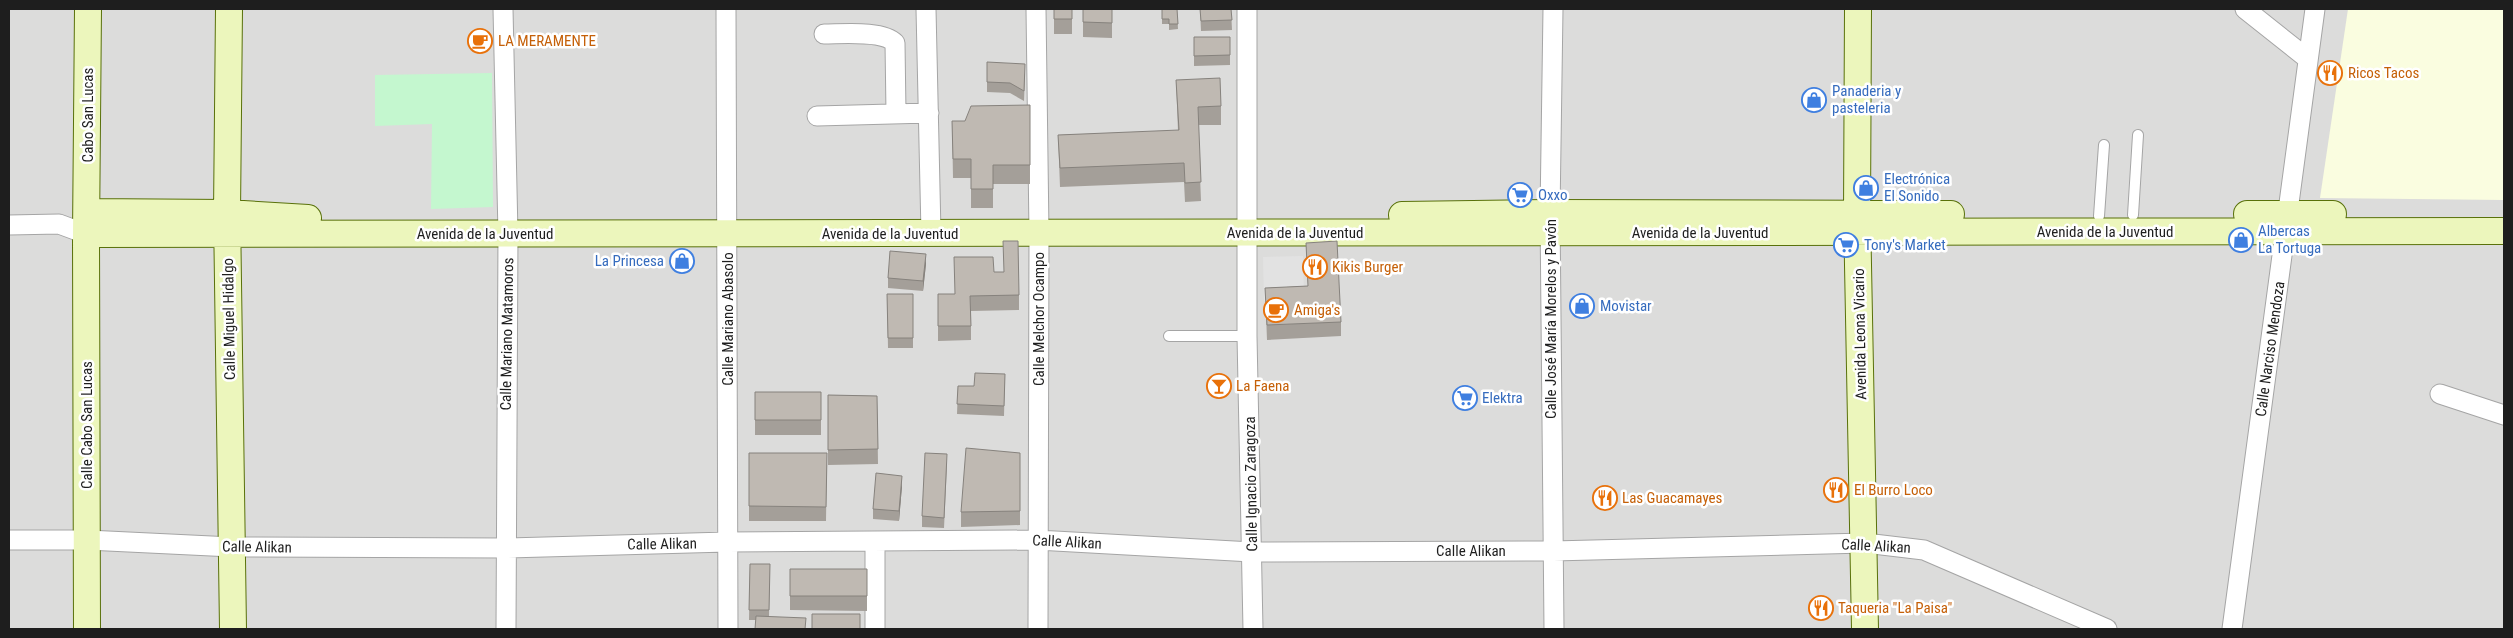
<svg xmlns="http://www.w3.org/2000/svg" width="2513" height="638" font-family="'Roboto Condensed',sans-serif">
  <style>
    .residential { fill: #dcdcdb }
    .education { fill: #fafde0 }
    .park { fill: #c4f7cf }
    .parking { fill: #e2e2e2 }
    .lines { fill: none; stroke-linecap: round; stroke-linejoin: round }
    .lane-casing { stroke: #a5a5a5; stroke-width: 12 }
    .street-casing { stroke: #a5a5a5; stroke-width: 21 }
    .secondary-casing { stroke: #59710a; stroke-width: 28 }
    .lane { stroke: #fff; stroke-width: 10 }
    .street { stroke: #fff; stroke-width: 19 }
    .secondary { stroke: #ecf6bc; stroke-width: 26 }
    .wall { fill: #a49f99 }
    .shaded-wall { fill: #86827d }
    .building { fill: #bfb9b2; stroke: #86827d }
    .labels { text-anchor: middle; stroke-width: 5; stroke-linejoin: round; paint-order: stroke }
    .food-label { font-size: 15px; fill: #c56008; stroke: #fff; text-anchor: start }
    .shop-label { font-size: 15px; fill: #366cbe; stroke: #fff; text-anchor: start }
    .street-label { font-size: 15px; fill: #1e1e1e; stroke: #fff }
  </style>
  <rect width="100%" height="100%" fill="#efede5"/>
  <path class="residential" d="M9,9H2504V629H9Z"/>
  <path class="education" d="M2348,9H2504V200L2320,198Z"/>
  <path class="park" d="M492,73L493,207L431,209L432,124L375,126V75Z"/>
  <path class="parking" d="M1303,256L1304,300L1264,301L1263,257Z"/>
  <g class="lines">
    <defs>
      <path id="lane" d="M2133,215L2138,135
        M2099,216L2104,145
        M1169,336H1247"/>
      <path id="street" d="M503,9L508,234L506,629
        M726,9L728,629
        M926,9L931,233
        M1036,9L1039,233L1038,629
        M1247,9V336L1253,629
        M1553,9L1550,213L1554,629
        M2245,9L2308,59
        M824,34C842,34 883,30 895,43L896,113
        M817,116L929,113
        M9,225L59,224L86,234
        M2440,394L2504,415
        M9,540H87L232,547L506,548L727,542L1037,540L1252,552L1553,551L1865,543L1924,550L2107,629
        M875,541V629
        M2232,629L2315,9"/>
      <path id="secondary" d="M229,9L227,213L233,629
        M1858,9L1857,213L1865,629
        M87,212L227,213L308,218
        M2247,214H2333
        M1402,215L1550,213L1951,214
        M86,234L2504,231
        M87,629L86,234L88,9"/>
    </defs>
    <use href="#lane" class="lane-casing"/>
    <use href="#street" class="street-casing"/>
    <use href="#secondary" class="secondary-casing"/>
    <use href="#lane" class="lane"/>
    <use href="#street" class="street"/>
    <use href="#secondary" class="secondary"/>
  </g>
  <path class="wall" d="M1054,9H1112V38L1083,37V9H1072V34H1054Z
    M1162,9H1177L1178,29L1169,30V24H1162Z
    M1200,9H1231L1232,30L1201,31Z
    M1194,37H1230V65L1194,66Z
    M1025,74L1024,101L1010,93L987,92V82Z
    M1176,80L1221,106V125H1198L1201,201L1185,202L1184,182L1060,187L1058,135L1178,131Z
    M1030,105V184H993V208H971V178H953L952,121H965Z
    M1306,243L1341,322V336L1267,340L1265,288L1308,286Z
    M926,264L923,291L888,288V278Z
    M994,272L1019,295V310L971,311V340L938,341V294H955Z
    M887,294H913V348H888Z
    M1005,374L1004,416L957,414L958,386H974Z
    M755,392H821V435H755Z
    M828,395L877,396L878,464L828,465Z
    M749,453H827L826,521H749Z
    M1020,453V525L961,527V512Z
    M947,464L944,528L922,527V516Z
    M902,486L899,521L873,519V509Z
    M750,564H770L769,617L806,629L756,620H749Z
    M790,569H867V611L790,610Z"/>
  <path class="shaded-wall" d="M926,254V264L923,291V281Z
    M902,476V486L899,521V511Z"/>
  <path class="building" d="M1054,9H1072V19H1054Z
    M1083,9H1112V23L1083,22Z
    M1162,9H1177L1178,24H1169V19H1162Z
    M1200,9H1231L1232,20L1201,21Z
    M1194,37H1230V55L1194,56Z
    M987,62L1025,64L1024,91L1010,83L987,82Z
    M1220,78L1221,106L1198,107L1201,182L1185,183L1184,163L1060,168L1058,135L1179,130L1176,80Z
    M1030,105V165H993V189H971V159H953L952,121H965L971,106Z
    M1003,241H1018L1019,295L970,296L971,326H938V294H955L954,257H993L994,272H1004Z
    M1337,241L1341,322L1267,325L1265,288L1308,286L1306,243Z
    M890,251L926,254L923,281L888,278Z
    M887,294H913V338H888Z
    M975,373L1005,374L1004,406L957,404L958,386H974Z
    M755,392H821V420H755Z
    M828,395L877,396L878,449L828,450Z
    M966,448L1020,453V511L961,512Z
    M749,453H827L826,507L749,506Z
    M925,453L947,454L944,518L922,516Z
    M876,473L902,476L899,511L873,509Z
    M750,564H770L769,610H749Z
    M790,569H867V596H790Z
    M812,614H860V629H812Z
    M756,616L806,618L805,629H755Z"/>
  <defs>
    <symbol id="cafe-ring" viewBox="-11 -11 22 22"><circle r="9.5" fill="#fff" stroke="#e8710a" stroke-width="1.5"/><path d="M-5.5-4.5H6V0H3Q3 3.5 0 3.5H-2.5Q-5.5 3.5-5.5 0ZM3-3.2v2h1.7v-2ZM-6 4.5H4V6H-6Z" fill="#e8710a"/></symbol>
    <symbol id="restaurant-ring" viewBox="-11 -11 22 22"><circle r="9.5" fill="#fff" stroke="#e8710a" stroke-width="1.5"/><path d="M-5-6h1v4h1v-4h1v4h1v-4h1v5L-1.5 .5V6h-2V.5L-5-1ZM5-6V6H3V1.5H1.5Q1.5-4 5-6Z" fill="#e8710a"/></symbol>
    <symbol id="shop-ring" viewBox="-11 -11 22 22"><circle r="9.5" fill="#fff" stroke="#3f7fe0" stroke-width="1.5"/><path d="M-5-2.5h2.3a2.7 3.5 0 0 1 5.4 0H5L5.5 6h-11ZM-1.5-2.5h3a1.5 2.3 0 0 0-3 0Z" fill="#3f7fe0"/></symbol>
    <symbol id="supermarket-ring" viewBox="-11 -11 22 22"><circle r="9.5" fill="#fff" stroke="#3f7fe0" stroke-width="1.5"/><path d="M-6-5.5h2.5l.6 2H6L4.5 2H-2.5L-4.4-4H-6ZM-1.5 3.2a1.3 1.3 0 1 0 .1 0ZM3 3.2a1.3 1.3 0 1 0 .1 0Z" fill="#3f7fe0"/></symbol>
    <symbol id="bar-ring" viewBox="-11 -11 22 22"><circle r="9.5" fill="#fff" stroke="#e8710a" stroke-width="1.5"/><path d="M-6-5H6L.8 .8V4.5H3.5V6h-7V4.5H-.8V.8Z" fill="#e8710a"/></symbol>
  </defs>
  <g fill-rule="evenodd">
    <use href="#cafe-ring" x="466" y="27" width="28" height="28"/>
    <use href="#restaurant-ring" x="2316" y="59" width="28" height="28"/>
    <use href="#shop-ring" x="1800" y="86" width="28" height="28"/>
    <use href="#shop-ring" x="1852" y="174" width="28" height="28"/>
    <use href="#supermarket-ring" x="1506" y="181" width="28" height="28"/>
    <use href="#shop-ring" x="2227" y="226" width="28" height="28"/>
    <use href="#supermarket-ring" x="1832" y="231" width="28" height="28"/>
    <use href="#shop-ring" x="668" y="247" width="28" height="28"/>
    <use href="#restaurant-ring" x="1301" y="253" width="28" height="28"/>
    <use href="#shop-ring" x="1568" y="292" width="28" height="28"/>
    <use href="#cafe-ring" x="1262" y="296" width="28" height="28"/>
    <use href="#bar-ring" x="1205" y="372" width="28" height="28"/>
    <use href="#supermarket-ring" x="1451" y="384" width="28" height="28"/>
    <use href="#restaurant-ring" x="1822" y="476" width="28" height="28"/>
    <use href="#restaurant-ring" x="1591" y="484" width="28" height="28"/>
    <use href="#restaurant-ring" x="1807" y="594" width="28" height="28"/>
  </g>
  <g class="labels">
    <g class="food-label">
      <text x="498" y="46">LA MERAMENTE</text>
      <text x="2348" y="78">Ricos Tacos</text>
      <text x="1332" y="272">Kikis Burger</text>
      <text x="1294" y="315">Amiga's</text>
      <text x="1236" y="391">La Faena</text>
      <text x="1854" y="495">El Burro Loco</text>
      <text x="1622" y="503">Las Guacamayes</text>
      <text x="1838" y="613">Taqueria "La Paisa"</text>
    </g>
    <g class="shop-label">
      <text x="1832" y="96">Panaderia y<tspan x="1832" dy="17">pasteleria</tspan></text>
      <text x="1884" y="184">Electrónica<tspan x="1884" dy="17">El Sonido</tspan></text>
      <text x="1538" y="200">Oxxo</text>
      <text x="2258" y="236">Albercas<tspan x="2258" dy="17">La Tortuga</tspan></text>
      <text x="1864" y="250">Tony's Market</text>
      <text x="664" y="266" text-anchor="end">La Princesa</text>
      <text x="1600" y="311">Movistar</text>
      <text x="1482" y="403">Elektra</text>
    </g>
    <g class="street-label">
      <text transform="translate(88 115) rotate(-90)" y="5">Cabo San Lucas</text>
      <text x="2105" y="237">Avenida de la Juventud</text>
      <text x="1295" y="238">Avenida de la Juventud</text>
      <text x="1700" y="238">Avenida de la Juventud</text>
      <text x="485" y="239">Avenida de la Juventud</text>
      <text x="890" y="239">Avenida de la Juventud</text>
      <text transform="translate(229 319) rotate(-91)" y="5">Calle Miguel Hidalgo</text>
      <text transform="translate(728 319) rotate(-90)" y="5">Calle Mariano Abasolo</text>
      <text transform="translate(1039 319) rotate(-90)" y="5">Calle Melchor Ocampo</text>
      <text transform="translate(1551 319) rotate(-90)" y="5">Calle José María Morelos y Pavón</text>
      <text transform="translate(507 334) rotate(-89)" y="5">Calle Mariano Matamoros</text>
      <text transform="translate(1860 334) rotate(-91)" y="5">Avenida Leona Vicario</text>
      <text transform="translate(2270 349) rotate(-82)" y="5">Calle Narciso Mendoza</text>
      <text transform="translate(87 425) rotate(-90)" y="5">Calle Cabo San Lucas</text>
      <text transform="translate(1251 484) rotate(-91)" y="5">Calle Ignacio Zaragoza</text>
      <text transform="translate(1067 542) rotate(3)" y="5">Calle Alikan</text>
      <text transform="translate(662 544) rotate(-1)" y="5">Calle Alikan</text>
      <text transform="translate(1876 546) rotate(3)" y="5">Calle Alikan</text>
      <text transform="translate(257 547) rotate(1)" y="5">Calle Alikan</text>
      <text x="1471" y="556">Calle Alikan</text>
    </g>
  </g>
  <rect width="2513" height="638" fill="none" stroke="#1e1e1e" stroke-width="20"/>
</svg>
